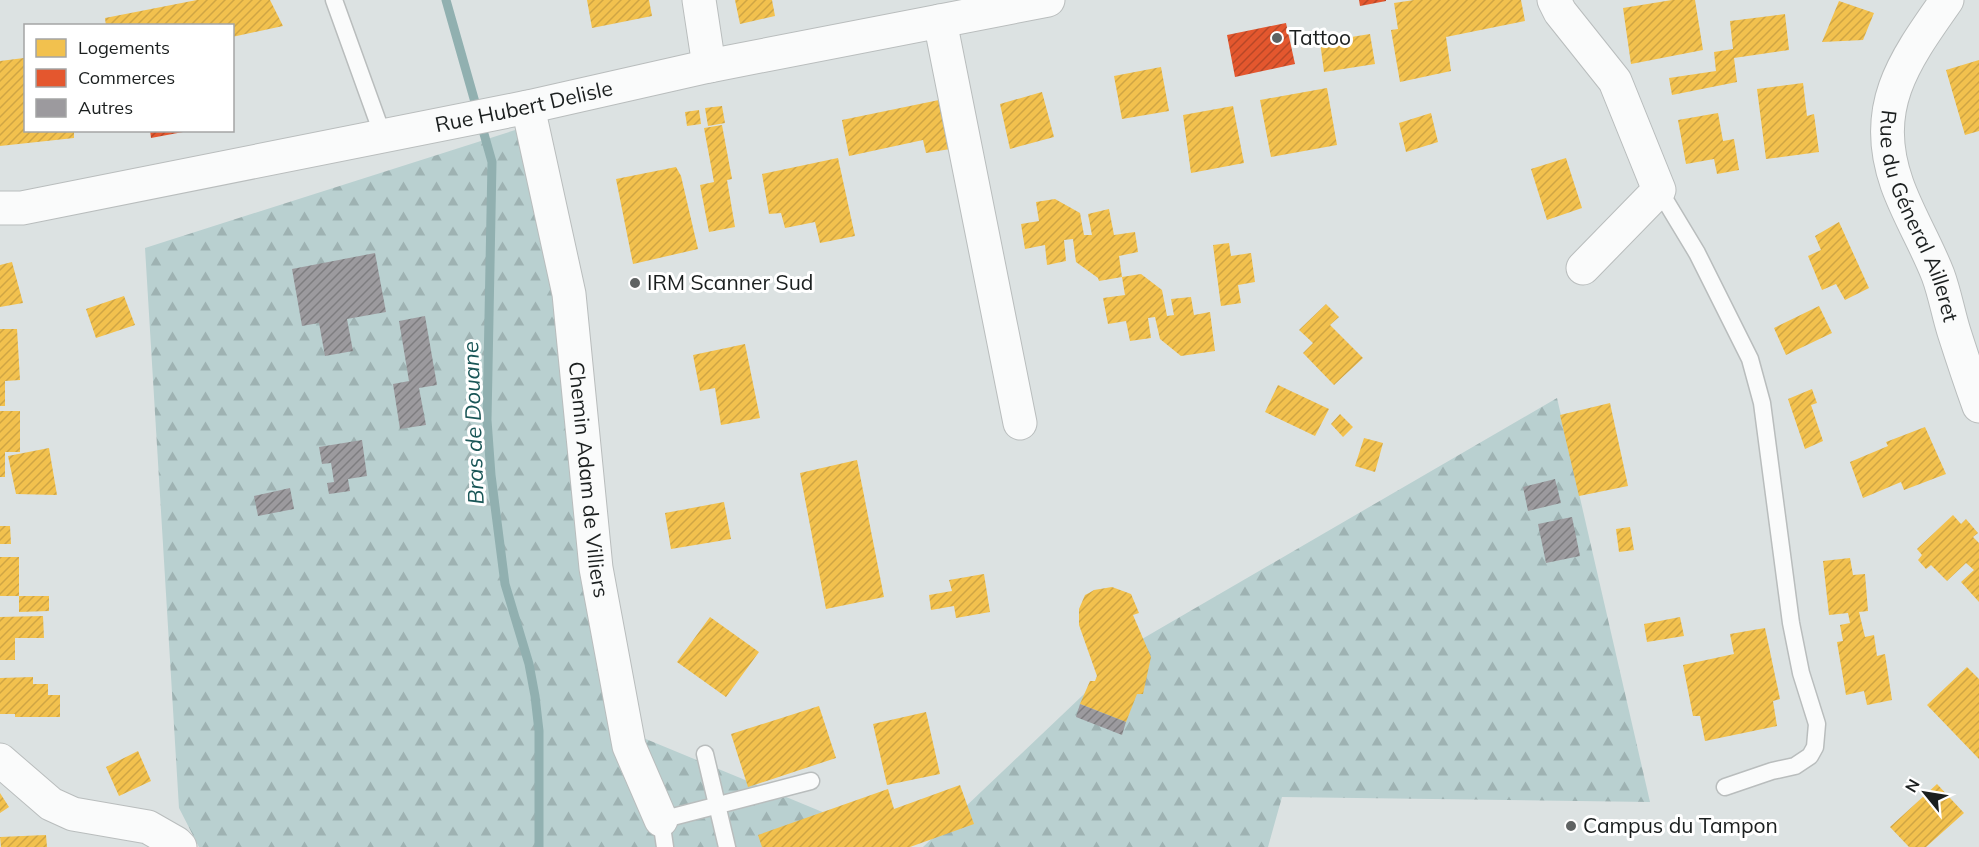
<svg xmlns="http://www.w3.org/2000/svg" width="1979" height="847" font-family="Mulish,sans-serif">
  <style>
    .forest { fill: url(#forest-firs) }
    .homes { fill: url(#homes-hatch) }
    .shops { fill: url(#shops-hatch) }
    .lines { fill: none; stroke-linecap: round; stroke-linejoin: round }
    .stream { stroke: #91b0b0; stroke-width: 9 }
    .building { fill: url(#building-hatch) }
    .service-casing { stroke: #b9bdbd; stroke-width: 19 }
    .minor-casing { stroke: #b9bdbd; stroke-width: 35 }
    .secondary-casing { stroke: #b9bdbd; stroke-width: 35 }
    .service { stroke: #fafbfb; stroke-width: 16 }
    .minor { stroke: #fafbfb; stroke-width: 33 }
    .secondary { stroke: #fafbfb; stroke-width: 33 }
    .poi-dot { fill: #5f6363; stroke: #fff; stroke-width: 2 }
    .labels { text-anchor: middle; stroke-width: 6; stroke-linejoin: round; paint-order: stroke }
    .poi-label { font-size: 21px; fill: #1b1f1f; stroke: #fff; text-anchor: start }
    .street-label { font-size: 21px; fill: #1b1f1f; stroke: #fff }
    .water-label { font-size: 22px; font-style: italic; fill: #1a5657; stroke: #fff }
  </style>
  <defs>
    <pattern id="forest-firs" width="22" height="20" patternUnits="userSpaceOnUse" patternTransform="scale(1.5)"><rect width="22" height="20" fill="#b9d0d0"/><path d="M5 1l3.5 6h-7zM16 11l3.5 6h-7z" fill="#9eb2b2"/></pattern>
    <pattern id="homes-hatch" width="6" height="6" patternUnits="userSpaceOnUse" patternTransform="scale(1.5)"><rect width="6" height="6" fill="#f2c14e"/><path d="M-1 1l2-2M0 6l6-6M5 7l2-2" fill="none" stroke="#cfa544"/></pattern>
    <pattern id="shops-hatch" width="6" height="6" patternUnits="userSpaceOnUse" patternTransform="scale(1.5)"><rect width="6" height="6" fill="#e4572e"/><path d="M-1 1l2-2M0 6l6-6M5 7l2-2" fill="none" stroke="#b84727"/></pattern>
    <pattern id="building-hatch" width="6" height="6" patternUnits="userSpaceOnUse" patternTransform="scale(1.5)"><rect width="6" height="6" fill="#9c9a9e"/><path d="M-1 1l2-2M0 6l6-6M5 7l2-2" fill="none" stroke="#7e7d80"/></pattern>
  </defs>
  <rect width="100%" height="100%" fill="#dce2e2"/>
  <path class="forest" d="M534,124L641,737L907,847H199L179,808L145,248Z
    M1557,398L1650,802L1282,797L1268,847H923L1142,639Z"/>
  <path class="homes" d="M197,0H270L283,26L232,37V26H106L105,18Z
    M587,0H649L652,16L592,28Z
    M735,0H772L775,16L740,24Z
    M1414,0H1521L1525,21L1446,37L1451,71L1400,82L1391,30L1398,29L1394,3Z
    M1672,0H1695L1703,50L1631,64L1623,8Z
    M1839,1L1874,13L1863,40L1822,42Z
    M1785,14L1789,50L1734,58L1737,82L1672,95L1669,78L1716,71L1714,52L1733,49L1730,21Z
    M1370,34L1375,64L1324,72L1320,42Z
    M24,58L26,130H74V138L0,146V61Z
    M1979,60V131L1965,135L1946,70Z
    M1161,67L1169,111L1122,119L1114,76Z
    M1803,83L1807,116L1814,114L1819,152L1766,159L1757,89Z
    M1327,88L1337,145L1271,157L1260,100Z
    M1042,92L1054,137L1010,149L1000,104Z
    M939,100L950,149L926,153L923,140L849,156L842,120Z
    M722,106L725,123L708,126L705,108Z
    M1233,106L1244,163L1191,173L1183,115Z
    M699,110L701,124L687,126L685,112Z
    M1431,113L1438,142L1406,152L1399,123Z
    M1718,113L1723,141L1734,139L1739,170L1717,174L1714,159L1686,164L1678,120Z
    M722,125L732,179L727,180L735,227L709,232L700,185L714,182L704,128Z
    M838,158L855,236L820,243L815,222L785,228L781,213L769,214L762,174Z
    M1566,158L1582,208L1547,220L1531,169Z
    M676,167L681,176L698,249L633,264L616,179Z
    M1055,199L1080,213L1084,235H1092L1088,214L1109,209L1114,235L1135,232L1138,252L1119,256L1122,277L1141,274L1162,290L1167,316L1174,315L1171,299L1191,297L1194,315L1210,312L1215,351L1181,356L1160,339L1155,317L1148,318L1151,338L1130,341L1126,321L1108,324L1103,298L1125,295L1122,277L1099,281L1098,278L1076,262L1073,239L1064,240L1066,261L1047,265L1045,245L1025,249L1021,224L1039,221L1036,202Z
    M1839,222L1869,288L1845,300L1836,284L1822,290L1808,256L1821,250L1815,236Z
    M1229,243L1231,256L1251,253L1255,282L1238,285L1241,303L1221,306L1213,245Z
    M12,262L23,303L0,307V265Z
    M124,296L135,325L96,338L86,309Z
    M1326,304L1339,317L1330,325L1363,358L1334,385L1303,353L1313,343L1299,330Z
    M1819,306L1832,333L1786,355L1774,328Z
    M0,329H17L20,380L5,381V406H0Z
    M745,344L760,418L721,425L715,388L700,391L693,355Z
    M1278,385L1329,409L1315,436L1265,412Z
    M1812,389L1817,403L1811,405L1823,441L1805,449L1788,399Z
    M1610,403L1628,486L1579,496L1560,415Z
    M0,411H20V452H5V477H0Z
    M1340,414L1353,427L1343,437L1331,424Z
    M1925,427L1946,474L1904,490L1901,482L1863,498L1850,462L1888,446L1886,442Z
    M1364,438L1383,443L1375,472L1355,466Z
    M49,448L57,495L16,494L8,456Z
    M857,460L884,597L826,609L800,473Z
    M724,502L731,539L671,549L665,513Z
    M1953,515L1961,524L1966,519L1978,533L1973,537L1979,543V602L1961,582L1974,570L1966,563L1947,581L1931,565L1926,569L1918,560L1922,555L1917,549Z
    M0,526H10L11,544H0Z
    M1630,527L1634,550L1619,552L1616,529Z
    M0,557H19V596H49V611L19,612V596H0Z
    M1850,558L1853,575L1865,574L1868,611L1859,612L1865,637L1874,635L1877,656L1885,654L1892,700L1867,705L1864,691L1846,695L1837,642L1843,641L1840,625L1850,623L1848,613L1829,615L1823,561Z
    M984,574L990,612L956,618L954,606L931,610L929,595L952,591L949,580Z
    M1112,587L1131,594L1139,613L1133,615L1151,657L1143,694H1137L1126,722L1080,704L1090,681H1095L1097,676L1079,625V609L1085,595L1089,593L1094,590Z
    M43,616L44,638H15V660H0V617Z
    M710,617L759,652L726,697L677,662Z
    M1680,617L1684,636L1647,642L1644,624Z
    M1765,628L1780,699L1773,701L1777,726L1705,741L1700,716H1693L1683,665L1734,654L1730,634Z
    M1967,667L1979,679V759L1927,705Z
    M33,677V684H48V695H60V717H15V714H0V678Z
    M819,706L836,758L748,787L731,734Z
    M926,712L940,774L887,785L873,724Z
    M138,751L151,781L119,796L106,767Z
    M1937,784L1964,813L1926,847H1909L1890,827Z
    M960,785L974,824L910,847H762L758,835L888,789L894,809Z
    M0,793L9,807L0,813Z
    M46,835L47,847H1L0,837Z"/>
  <path class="shops" d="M1359,0H1386V1L1360,6Z
    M1286,23L1295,64L1235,77L1227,35Z
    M150,130H183V132L151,138Z"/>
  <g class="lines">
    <path class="stream" d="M446,0L492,162L487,420L491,475L505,584L529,664L535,696L539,731V847"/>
  </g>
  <path class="building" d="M375,253L386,312L347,319L353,351L325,356L319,323L302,326L292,269Z
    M425,316L437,385L419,388L426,425L400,429L393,384L409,381L399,321Z
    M362,440L367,476L348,479L350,491L329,494L327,483L334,482L331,463L322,464L319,447Z
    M1555,479L1561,503L1528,511L1523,487Z
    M290,488L294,509L258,516L254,496Z
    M1572,517L1580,556L1546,563L1538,524Z
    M1080,704L1126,722L1122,735L1076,717Z"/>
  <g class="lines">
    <defs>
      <path id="service" d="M334,0L383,136
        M1659,190L1697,253L1750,359L1762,403L1791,623L1801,673L1817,724L1815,747L1810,756L1795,766L1772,771L1725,787
        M705,754L727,847
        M665,847L661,820L811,781"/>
      <g id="minor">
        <path d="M699,0L709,66"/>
        <path d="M1554,0L1560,12L1615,81L1659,190L1583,268"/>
        <path id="s1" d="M1947,0C1904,61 1870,107 1897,184C1908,215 1926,244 1938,275C1945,294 1948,313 1954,332C1962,357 1970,381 1979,406"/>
        <path d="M940,21L1020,423"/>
        <path id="s2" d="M528,107L569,294L596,568L629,746L661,820"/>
        <path d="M0,760L51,804L73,814L148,827L176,843L180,847"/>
      </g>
      <g id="secondary">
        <path id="s3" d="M0,208H22L528,107L709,66L1048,0"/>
      </g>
    </defs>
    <use href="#service" class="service-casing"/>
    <use href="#minor" class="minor-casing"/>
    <use href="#secondary" class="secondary-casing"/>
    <use href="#service" class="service"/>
    <use href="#minor" class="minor"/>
    <use href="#secondary" class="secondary"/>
  </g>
  <g class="poi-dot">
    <circle cx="1277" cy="38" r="6"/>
    <circle cx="635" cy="283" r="6"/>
    <circle cx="1571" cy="826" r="6"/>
  </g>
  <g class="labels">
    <g class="poi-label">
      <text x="1289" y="45">Tattoo</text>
      <text x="647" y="290">IRM Scanner Sud</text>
      <text x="1583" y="833">Campus du Tampon</text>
    </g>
    <g class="street-label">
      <text dy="7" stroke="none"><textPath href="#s3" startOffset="534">Rue Hubert Delisle</textPath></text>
      <text dy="7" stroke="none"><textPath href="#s1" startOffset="237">Rue du Géneral Ailleret</textPath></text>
      <text dy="7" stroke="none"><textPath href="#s2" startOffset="378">Chemin Adam de Villiers</textPath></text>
    </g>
    <g class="water-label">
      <text transform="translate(473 423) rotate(-92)" y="8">Bras de Douane</text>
    </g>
  </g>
  <rect x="24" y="24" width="210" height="108" fill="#ffffff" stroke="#a4a5a5" stroke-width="1.5"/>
  <rect x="36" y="39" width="30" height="18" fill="#f2c14e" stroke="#a4a5a5" stroke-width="1.5"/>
  <text x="78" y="54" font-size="18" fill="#1b1f1f">Logements</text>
  <rect x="36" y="69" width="30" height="18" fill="#e4572e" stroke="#a4a5a5" stroke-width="1.5"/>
  <text x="78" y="84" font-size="18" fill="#1b1f1f">Commerces</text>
  <rect x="36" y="99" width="30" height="18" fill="#9c9a9e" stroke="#a4a5a5" stroke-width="1.5"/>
  <text x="78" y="114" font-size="18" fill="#1b1f1f">Autres</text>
  <g transform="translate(1925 793) rotate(300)" stroke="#ffffff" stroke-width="4.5" paint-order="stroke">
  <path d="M0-4.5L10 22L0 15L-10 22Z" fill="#1b1f1f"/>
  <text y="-9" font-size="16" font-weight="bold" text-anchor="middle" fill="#1b1f1f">N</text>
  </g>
</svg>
